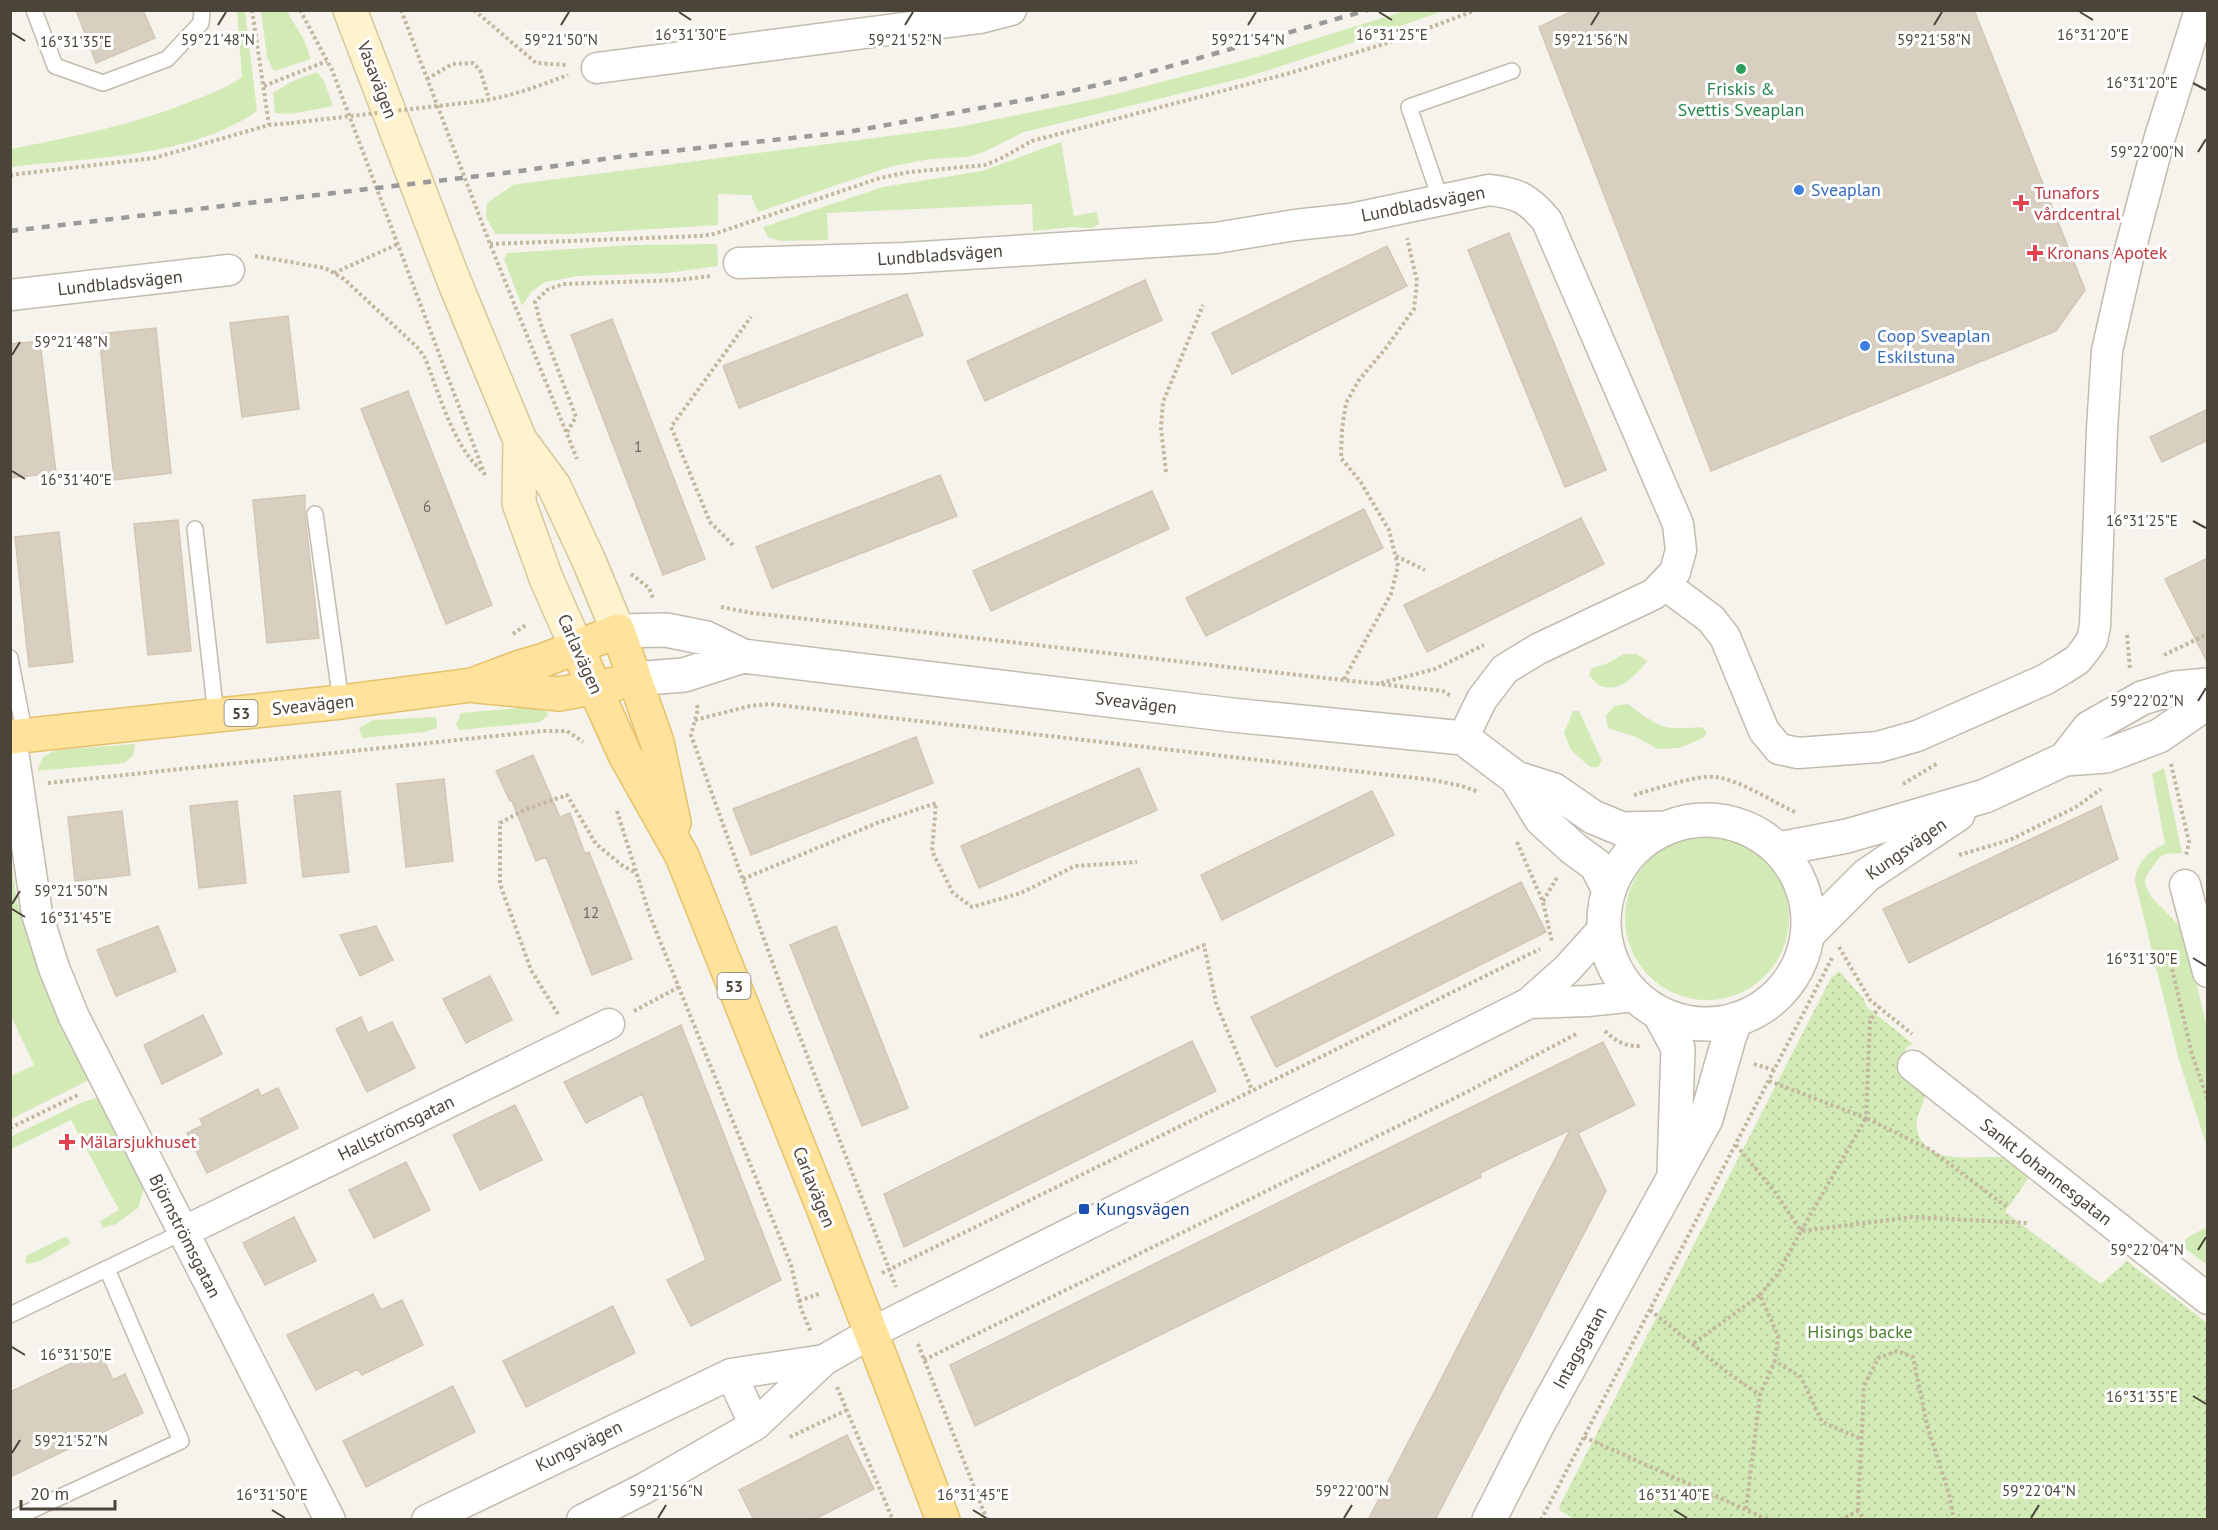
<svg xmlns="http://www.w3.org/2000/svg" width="2218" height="1530" font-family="'PT Sans',sans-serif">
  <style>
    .green { fill: #d2eab5 }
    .park { fill: url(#park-dots) }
    .building { fill: #d8cfc1; stroke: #d3c7b4; stroke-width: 1.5 }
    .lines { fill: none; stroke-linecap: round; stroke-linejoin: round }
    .service-casing { stroke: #c2bbae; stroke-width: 18 }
    .minor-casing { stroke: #c2bbae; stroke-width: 33 }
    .tertiary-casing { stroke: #c2bbae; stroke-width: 36 }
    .secondary-casing { stroke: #d6c79b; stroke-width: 36 }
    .primary-casing { stroke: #e6c16a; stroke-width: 36 }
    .path { stroke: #c4b79f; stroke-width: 4; stroke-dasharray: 3 3; stroke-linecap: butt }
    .service { stroke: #fff; stroke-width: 15 }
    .minor { stroke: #fff; stroke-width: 30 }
    .tertiary { stroke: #fff; stroke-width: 33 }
    .secondary { stroke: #fff3cd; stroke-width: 33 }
    .primary { stroke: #ffe39c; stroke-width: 33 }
    .rail { stroke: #9a9a9a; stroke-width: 4.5; stroke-dasharray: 8 8; stroke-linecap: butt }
    .path-bridge { stroke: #c4b79f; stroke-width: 4; stroke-dasharray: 3 3; stroke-linecap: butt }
    .ticks { fill: none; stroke: #4b4439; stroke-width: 2 }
    .leisure-dot { fill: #2e9e5b; stroke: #fff; stroke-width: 2 }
    .shop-dot { fill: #3f7fe0; stroke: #fff; stroke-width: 2 }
    .health-dot { fill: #e0444e; stroke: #fff; stroke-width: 2 }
    .transit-dot { fill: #1a4fb4; stroke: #fff; stroke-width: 2 }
    .labels { text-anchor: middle; stroke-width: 6; stroke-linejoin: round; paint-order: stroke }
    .number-label { font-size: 15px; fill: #6e675b }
    .shield { fill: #fff; stroke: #817c74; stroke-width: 1.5 }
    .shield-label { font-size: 16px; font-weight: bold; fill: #4b4439 }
    .street-label { font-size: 18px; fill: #4b4439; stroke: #fff }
    .leisure-label { font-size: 18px; fill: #27864d; stroke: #fff }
    .shop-label { font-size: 18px; fill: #366cbe; stroke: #fff; text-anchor: start }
    .health-label { font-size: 18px; fill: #be3a42; stroke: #fff; text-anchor: start }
    .transit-label { font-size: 18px; fill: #164399; stroke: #fff; text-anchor: start }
    .park-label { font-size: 18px; fill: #4a7f2a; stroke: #fff }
    .ticks-label { font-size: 15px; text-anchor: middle; fill: #4b4439; stroke: #fff; stroke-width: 6; stroke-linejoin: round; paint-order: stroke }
  </style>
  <defs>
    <pattern id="park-dots" width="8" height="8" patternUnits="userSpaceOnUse" patternTransform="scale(1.5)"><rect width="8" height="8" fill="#d2eab5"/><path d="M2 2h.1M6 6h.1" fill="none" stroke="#b6ca9c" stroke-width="1.8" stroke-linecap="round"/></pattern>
  </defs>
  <rect width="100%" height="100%" fill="#f6f3ec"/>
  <path class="green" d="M1408,10L1443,11L1352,43L1247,77L1024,132L984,152L967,157L930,159L889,167L758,212L751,195L718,194V225L571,234H495L486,217L487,203L512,186L511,185L959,127L1100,98L1257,57Z
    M237,11H245L257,111C189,158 90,157 11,167V146L12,149C74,136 134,125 192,101C210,94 227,88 242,77Z
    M261,11H287L305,42L311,59L274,71L267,57Z
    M317,72L324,81L333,106L291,114L275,113L273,93L291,82Z
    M1061,142L1074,216L1097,212L1099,224L1092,228L1071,227L1033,231L1032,204L827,213L828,240L780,241L768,237L763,227L883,187L982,171Z
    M717,244L718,266L667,273L578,276L545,282L531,292L522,306L504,259L507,253L633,245Z
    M1624,654H1637L1647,661C1637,674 1619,695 1599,685C1596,683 1592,678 1589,675L1592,668L1606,664Z
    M1628,704C1659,727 1662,731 1701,727L1707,732L1703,738L1679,748L1658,749L1636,737L1608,728L1606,716L1614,706Z
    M544,706L548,715L540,722L460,730L456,725L461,713Z
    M1573,711H1579L1602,761L1598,767H1590L1571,750L1564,733Z
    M436,717L437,728L424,732L362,738L359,728L373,720Z
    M135,744L133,755L125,763L37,771L43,757L56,750Z
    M2164,768L2182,853L2165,854L2159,858L2146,876L2145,884L2151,897L2184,930L2207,1028V1147L2179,1060L2135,882C2136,863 2147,852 2165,844L2152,774Z
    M1625 918a82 82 0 1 1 164 0a82 82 0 1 1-164 0Z
    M10,852L17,903L95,1077L11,1119V1076L34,1065L11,1016Z
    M103,1096L144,1188L138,1208L116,1224L103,1228L100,1221L119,1210L71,1120L11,1149L10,1137L83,1102Z
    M2207,1227V1265L2181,1245L2188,1237Z
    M65,1237L69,1239L70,1244L40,1261L27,1264L25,1260L28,1255Z"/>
  <path class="park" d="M1839,971L1863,998L1867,1007L1913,1044L1907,1047L1896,1066L1925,1093C1925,1106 1914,1115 1917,1129C1925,1170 1980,1153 2008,1158C2016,1160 2025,1169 2032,1173L2005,1212L2101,1284L2127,1261L2207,1323V1519L1576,1520L1559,1510L1560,1505L1831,978Z"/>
  <path class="building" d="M76,10H143L155,38L96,63Z
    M1574,10H1974L2085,290L2056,331L1711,471L1539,27Z
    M1509,233L1606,470L1565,487L1468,250Z
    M1387,246L1407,286L1232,374L1212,333Z
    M1145,280L1162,320L985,401L967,361Z
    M907,294L923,335L739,408L723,366Z
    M288,316L299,409L242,417L230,323Z
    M612,319L705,559L663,575L571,335Z
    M156,328L171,473L114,480L99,334Z
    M40,341L56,473L10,478V344Z
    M408,391L492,605L446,624L361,409Z
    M2208,409V440L2162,462L2150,437Z
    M940,475L957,516L772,588L756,547Z
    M1152,491L1169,529L991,611L973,571Z
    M305,495V515L319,638L267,643L253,500Z
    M1364,509L1383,548L1206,636L1186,598Z
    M1581,518L1604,564L1427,652L1404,605Z
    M178,520L191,651L148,655L134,524Z
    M59,532L73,662L29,667L15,537Z
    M2208,558V664L2165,579Z
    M916,737L933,783L751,855L733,809Z
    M533,755L560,817L570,813L585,854L589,852L632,959L592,975L546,857L536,861L512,801H510L496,771Z
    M1139,768L1157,810L979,888L961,846Z
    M444,779L453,861L406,867L397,784Z
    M340,791L349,872L303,877L294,796Z
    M1372,791L1394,835L1222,920L1201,875Z
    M237,801L246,883L199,888L190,806Z
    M2101,806L2118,859L1909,963L1883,909Z
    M122,811L130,875L75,881L68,817Z
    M1521,882L1546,932L1276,1067L1251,1017Z
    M158,926L176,971L116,996L97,950Z
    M376,926L393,960L360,976L340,935Z
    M836,926L908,1108L862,1126L790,945Z
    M490,976L512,1020L466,1043L443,999Z
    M203,1015L222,1054L162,1084L144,1045Z
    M361,1017L368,1033L392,1022L415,1068L367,1092L336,1029Z
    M681,1025L781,1280L691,1326L667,1280L706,1260L642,1094L586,1123L564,1082Z
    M1192,1041L1216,1091L904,1247L884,1194Z
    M1603,1042L1635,1105L1578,1133L1606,1191L1435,1520H1368L1570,1130L1480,1173L1481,1177L975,1426L950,1365Z
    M278,1088L298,1128L207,1173L187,1133L203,1125L200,1119L258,1089L261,1096Z
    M515,1105L542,1160L480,1190L453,1135Z
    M406,1162L430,1210L374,1238L349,1190Z
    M294,1217L316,1261L265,1285L243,1243Z
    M373,1294L381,1310L402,1300L423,1345L362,1375L358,1369L316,1390L287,1335Z
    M613,1306L635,1353L526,1407L503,1361Z
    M99,1350L113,1380L125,1374L143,1413L10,1477V1392Z
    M453,1386L475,1432L366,1487L343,1441Z
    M847,1435L874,1489L813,1520H754L739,1490Z"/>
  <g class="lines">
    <defs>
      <path id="service" d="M34,10L55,66L103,83L167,59L201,23L202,10
        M1441,201L1409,107L1512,71
        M315,514L341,702
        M195,529L216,715
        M10,658L25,736
        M10,1315L183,1232
        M17,1517L181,1441L107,1269"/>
      <path id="minor" d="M597,68L980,18L1011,10
        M739,263L905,258L1216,238L1295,225L1351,219L1489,190C1518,193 1529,199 1547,221L1678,524L1681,550L1675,572L1654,594L1538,649L1505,669L1482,699L1463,738
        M10,295L229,270
        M1664,584L1711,619L1725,637L1764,731L1779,749L1798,753L1878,747L1917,736L2044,680L2063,669L2077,660L2085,650L2092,640L2095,626L2102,429L2107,351L2128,258L2159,140L2200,10
        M11,737L37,914L54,968L74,1017L330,1520
        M2185,885L2208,972
        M1529,1003L1587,1001L1635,996
        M1913,1066L2208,1299
        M183,1232L609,1024
        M731,1374L755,1425
        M427,1520L731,1374L824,1360
        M582,1520L645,1488L755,1425L824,1360L871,1333L1529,1003L1567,969L1605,927"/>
      <path id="tertiary" d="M618,631L666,630L706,638L743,656L1232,715L1463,738L1516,778L1554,790L1593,817L1622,829L1666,828
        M634,679L684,675L743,656
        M2065,759L2089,728L2142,698L2175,688L2208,685
        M1516,778L1541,819L1574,849L1596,865L1609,890
        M1604 922a102 102 0 1 1 204 0a102 102 0 1 1-204 0Z
        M1778,849L1847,836L1985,796L2065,759L2106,756L2159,736L2198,709L2208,697
        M1808,934L1867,875L1958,814
        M1659,1013L1678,1048L1674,1173
        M1489,1520L1538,1424L1706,1119L1729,1038L1736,1019"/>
      <path id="secondary" d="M350,10L454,281L520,440L554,486L589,561L618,631
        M520,440L519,503L546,578L576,646"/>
      <path id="primary" d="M576,646L625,755L682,856L822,1205L943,1520
        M477,686L559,694L615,684
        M10,737L341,702L472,685L520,667L544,660L618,631L657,742L674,823"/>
    </defs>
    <use href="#service" class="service-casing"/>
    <use href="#minor" class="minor-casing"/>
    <use href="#tertiary" class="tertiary-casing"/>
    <use href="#secondary" class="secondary-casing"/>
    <use href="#primary" class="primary-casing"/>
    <path class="path" d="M252,10L269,125
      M300,10L332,70L486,478
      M401,10L490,244L577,459
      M474,10L536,63L567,65
      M427,79L452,64L473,63L480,70L489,99
      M264,86L327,61
      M481,101C512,96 539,86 568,75
      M10,175L154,158L269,125L291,123
      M490,244L700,236L714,234L880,178L909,172L985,165L1000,159L1032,141L1290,73L1400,39L1476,10
      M255,256L325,268L344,279L419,349L425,358C439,393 453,446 482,471
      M334,273L398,244
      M567,432L576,417L540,322L535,302L547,290L563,284L678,280L711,276
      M1166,472L1161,428L1163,402L1203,305
      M733,545L710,522L671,427L751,317
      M1396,556L1425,570
      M631,574L649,588L653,598
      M721,607L752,613C982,638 1212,666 1443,691L1451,696
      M513,634L527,624
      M2127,635L2130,670
      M2164,655L2208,634
      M1344,679L1391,594L1398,566L1389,530L1360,481L1341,458L1342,429L1346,403L1359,380L1386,348L1414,309L1417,281L1407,238
      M1381,683L1435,669L1484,645
      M697,705L698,709L691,735L787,1003L896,1287
      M695,720L750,706L770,704L1433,780L1462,786L1479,792
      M2171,764L2189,842L2186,856
      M48,783L543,731H567L583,742
      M1903,784L1938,763
      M1634,795C1652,790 1699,774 1716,777C1745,782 1770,801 1797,813
      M617,811L650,916L791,1265L801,1309L811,1332
      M1517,842L1543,902L1552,942
      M1959,855L2010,840L2076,807L2101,789
      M743,879L877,823L936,803L932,851L953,893L972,907L1021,893L1075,866L1137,862
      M1543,901L1558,876
      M1839,947L1870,1000L1912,1034
      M2172,969L2192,1054L2208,1101
      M634,1011L679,987
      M558,1014L531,970L500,884V823L524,810L567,795L596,844L623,866L636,873
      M1605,1031C1615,1041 1626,1047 1641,1046
      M980,1037L1204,945L1216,1003L1252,1090
      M1754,1064L1774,1070
      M1769,1081L1866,1118L1870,1021L1879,1007
      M10,1128L80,1094
      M1736,1145L1775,1192L1801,1231L1866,1118L1931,1150L2008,1208
      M882,1273L1540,949
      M1760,1295L1779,1272L1801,1231L1912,1217L2028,1223
      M799,1301L821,1293
      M1650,1310L1728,1373L1760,1395
      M1694,1343L1760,1295L1778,1336L1775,1361
      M918,1344L987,1520
      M924,1360L1463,1094L1578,1033
      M837,1387L893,1520
      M790,1437L847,1410
      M1584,1437L1769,1520
      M1746,1509L1760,1395L1775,1361L1801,1377L1822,1422L1861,1439
      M1858,1511L1864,1386L1878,1358L1897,1351L1913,1357L1927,1425L1949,1494L1954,1520
      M1541,1520L1832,958
      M1840,1520L1858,1511L1865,1520"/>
    <use href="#service" class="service"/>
    <use href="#minor" class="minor"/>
    <use href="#tertiary" class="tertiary"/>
    <use href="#secondary" class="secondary"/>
    <use href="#primary" class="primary"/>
    <path class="rail" d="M10,231L513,172L625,156L848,132L1063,93L1136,76L1368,10"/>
    <path class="path-bridge" d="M291,123L481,101"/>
  </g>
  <path class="ticks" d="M679,12L691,20M1379,12L1392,20M2080,12L2093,20M218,25L226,12M561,25L569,12M905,25L913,12M1248,25L1256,12M1591,25L1599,12M1934,25L1942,12M12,33L25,41M2193,83L2206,90M2198,152L2206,139M12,355L20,342M12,471L25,479M2193,521L2206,528M2198,701L2206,688M12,904L20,891M12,909L25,917M2193,958L2206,966M2198,1250L2206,1237M12,1347L25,1355M2193,1396L2206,1404M12,1453L20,1440M272,1510L285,1518M973,1510L986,1518M1674,1510L1687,1518M658,1518L666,1505M1344,1518L1352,1505M2031,1518L2039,1505"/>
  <circle class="leisure-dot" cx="1741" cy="69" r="6"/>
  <g class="shop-dot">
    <circle cx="1799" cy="190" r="6"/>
    <circle cx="1865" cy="346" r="6"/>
  </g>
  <g class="health-dot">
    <path d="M2018 194h6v6h6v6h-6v6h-6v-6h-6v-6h6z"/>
    <path d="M2032 244h6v6h6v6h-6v6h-6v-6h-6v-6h6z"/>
    <path d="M64 1133h6v6h6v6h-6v6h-6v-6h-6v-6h6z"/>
  </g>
  <rect class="transit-dot" x="1078" y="1203" width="12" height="12" rx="3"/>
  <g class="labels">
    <g class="number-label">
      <text x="638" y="452">1</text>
      <text x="427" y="512">6</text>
      <text x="591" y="918">12</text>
    </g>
    <g class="shield">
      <rect x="224.5" y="700" width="33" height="26" rx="4.5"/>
      <rect x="717.5" y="973" width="33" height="26" rx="4.5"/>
    </g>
    <g class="shield-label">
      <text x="241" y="719">53</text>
      <text x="734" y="992">53</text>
    </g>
    <g class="street-label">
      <text transform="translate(377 80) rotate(69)" y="6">Vasavägen</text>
      <text transform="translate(1423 204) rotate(-11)" y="6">Lundbladsvägen</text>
      <text transform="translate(940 255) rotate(-4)" y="6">Lundbladsvägen</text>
      <text transform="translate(120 283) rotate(-6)" y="6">Lundbladsvägen</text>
      <text transform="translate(580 654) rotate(66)" y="6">Carlavägen</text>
      <text transform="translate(1136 703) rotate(7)" y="6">Sveavägen</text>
      <text transform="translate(313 705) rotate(-6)" y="6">Sveavägen</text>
      <text transform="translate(1906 849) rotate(-35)" y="6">Kungsvägen</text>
      <text transform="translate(396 1128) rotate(-26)" y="6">Hallströmsgatan</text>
      <text transform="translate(2046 1172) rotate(38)" y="6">Sankt Johannesgatan</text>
      <text transform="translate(814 1187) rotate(68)" y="6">Carlavägen</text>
      <text transform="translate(185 1236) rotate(63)" y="6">Björnströmsgatan</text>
      <text transform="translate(1580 1348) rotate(-61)" y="6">Intagsgatan</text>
      <text transform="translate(579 1446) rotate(-26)" y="6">Kungsvägen</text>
    </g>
    <g class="leisure-label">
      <text x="1741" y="95">Friskis &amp;<tspan x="1741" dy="21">Svettis Sveaplan</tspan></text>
    </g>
    <g class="shop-label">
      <text x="1811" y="196">Sveaplan</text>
      <text x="1877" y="342">Coop Sveaplan<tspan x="1877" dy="21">Eskilstuna</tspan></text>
    </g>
    <g class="health-label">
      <text x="2034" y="199">Tunafors<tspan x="2034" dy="21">vårdcentral</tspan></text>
      <text x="2047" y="259">Kronans Apotek</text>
      <text x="80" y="1148">Mälarsjukhuset</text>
    </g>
    <g class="transit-label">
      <text x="1096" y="1215">Kungsvägen</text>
    </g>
    <g class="park-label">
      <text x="1860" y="1338">Hisings backe</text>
    </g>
  </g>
  <g class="ticks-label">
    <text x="691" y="40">16°31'30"E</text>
    <text x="1392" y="40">16°31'25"E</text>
    <text x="2093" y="40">16°31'20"E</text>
    <text x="218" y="45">59°21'48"N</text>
    <text x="561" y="45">59°21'50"N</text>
    <text x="905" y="45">59°21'52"N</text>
    <text x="1248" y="45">59°21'54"N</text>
    <text x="1591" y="45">59°21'56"N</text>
    <text x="1934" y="45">59°21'58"N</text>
    <text x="76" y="47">16°31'35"E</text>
    <text x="2142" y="88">16°31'20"E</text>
    <text x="2147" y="157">59°22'00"N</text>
    <text x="71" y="347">59°21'48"N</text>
    <text x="76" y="485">16°31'40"E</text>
    <text x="2142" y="526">16°31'25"E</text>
    <text x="2147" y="706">59°22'02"N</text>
    <text x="71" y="896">59°21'50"N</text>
    <text x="76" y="923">16°31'45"E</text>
    <text x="2142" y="964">16°31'30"E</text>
    <text x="2147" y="1255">59°22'04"N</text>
    <text x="76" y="1360">16°31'50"E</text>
    <text x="2142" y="1402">16°31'35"E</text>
    <text x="71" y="1446">59°21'52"N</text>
    <text x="666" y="1496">59°21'56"N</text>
    <text x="1352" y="1496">59°22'00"N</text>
    <text x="2039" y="1496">59°22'04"N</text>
    <text x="272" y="1500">16°31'50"E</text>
    <text x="973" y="1500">16°31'45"E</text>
    <text x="1674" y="1500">16°31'40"E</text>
  </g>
  <rect width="2218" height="1530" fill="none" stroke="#4b4439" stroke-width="24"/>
  <path d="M21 1500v9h94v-9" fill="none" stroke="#4b4439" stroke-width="3"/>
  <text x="30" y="1500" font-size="18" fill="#4b4439" stroke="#ffffff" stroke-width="4.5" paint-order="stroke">20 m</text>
</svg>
